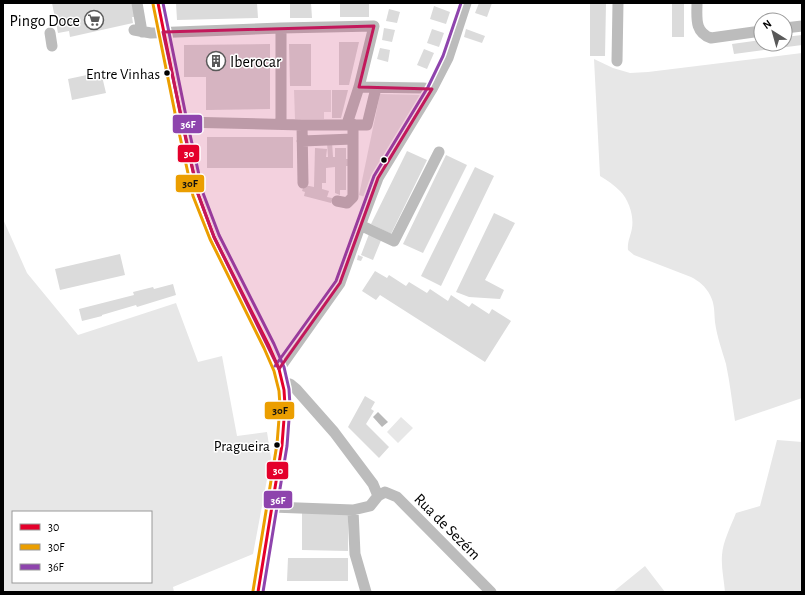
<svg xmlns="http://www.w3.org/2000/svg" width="805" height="595" font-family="'Alegreya Sans',sans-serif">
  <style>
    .green { fill: #e7e7e7; fill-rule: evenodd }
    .water { fill: #b9b9b9 }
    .building { fill: #dbdbdb }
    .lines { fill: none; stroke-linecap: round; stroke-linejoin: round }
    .minor { stroke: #bcbcbc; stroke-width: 11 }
    .bus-1-casing { stroke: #fff; stroke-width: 6 }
    .bus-2-casing { stroke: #fff; stroke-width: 6 }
    .bus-3-casing { stroke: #fff; stroke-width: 6 }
    .bus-1 { stroke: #e4002b; stroke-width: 3 }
    .bus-2 { stroke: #eb9e00; stroke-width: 3 }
    .bus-3 { stroke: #8e44ad; stroke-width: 3 }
    .marked { fill: #c2185b; fill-opacity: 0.2; stroke: #c2185b; stroke-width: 3; stroke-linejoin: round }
    .bus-dot { fill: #000; stroke: #fff; stroke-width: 1.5 }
    .labels { text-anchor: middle; stroke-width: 3; stroke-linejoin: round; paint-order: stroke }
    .bus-label { font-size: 15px; fill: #000; stroke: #fff; text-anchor: end }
    .poi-label { font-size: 16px; fill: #000; stroke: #fff; text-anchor: end }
    .street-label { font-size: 16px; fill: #000; stroke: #fff }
    .line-badge { stroke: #fff; stroke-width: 1.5 }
    .badge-label { font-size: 11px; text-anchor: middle; font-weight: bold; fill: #fff }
    .pale-badge-label { font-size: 11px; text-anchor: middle; font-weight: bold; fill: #111 }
  </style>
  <rect width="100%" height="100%" fill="#fff"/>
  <path class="green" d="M802,53V398L735,421C732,402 730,383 726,364C722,350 717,337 715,322C714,313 715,304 710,295C706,287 699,281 691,277L634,255L628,250C627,242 631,235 632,228C634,216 629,200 620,191C614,185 607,180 600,176L594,59L613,68L630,73L648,72Z
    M294,90H331V112H324V119H295Z
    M380,94L422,95L365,197L359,195Z
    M3,219L27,273L78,335L176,303L198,362L222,356L237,436L267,432L271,458L253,554L173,587L174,592H3ZM13,512H151V582H13Z
    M401,417L413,428L398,443L387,432Z
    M777,440L802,442V592H725C724,580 721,567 722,555C723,541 731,526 736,513L760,506Z
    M645,566L665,592H613Z"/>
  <path class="water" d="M378,412L388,422L382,427L373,417Z"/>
  <path class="building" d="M52,3H133L136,17H132L133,23L70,37L69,31L58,33Z
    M176,3H257L258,18L177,20Z
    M290,3H311L312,18H290Z
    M340,3H369V17H340Z
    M479,3H492L487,17L475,13Z
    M590,3H606L605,56H590Z
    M672,3H684V37H672Z
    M434,6L450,12L446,24L430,19Z
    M389,9L400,12L397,23L386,21Z
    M384,28L395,30L392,42L382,40Z
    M432,29L444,33L439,47L427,43Z
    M466,29L485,36L482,43L464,37Z
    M802,35V45L734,54L732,44L761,40V44H785V37Z
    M339,42H359L349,85H339Z
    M270,44V109L206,110V77H184V45Z
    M289,44H311V86H290Z
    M380,48L390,50L388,62L377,59Z
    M424,49L434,53L427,69L417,65Z
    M101,72L106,93L72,100L68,79Z
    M332,90H348L341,118H332Z
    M207,137H293V168H207Z
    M327,142H332L333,157H335V148H346V159H349V166H346V190H340V195L335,193V167L326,168V183H322V189L329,191L327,197L332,198L331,203L304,196L305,192L302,191L304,185L314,187L315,148L327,149L326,157H328Z
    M407,151L427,160L391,234L371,224Z
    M446,155L467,165L423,253L403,244Z
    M475,167L494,176L441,286L421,276Z
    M494,213L515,223L485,280L504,290L500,299L469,297L456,292Z
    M369,234L382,238L373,260L361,255Z
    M120,254L125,275L60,290L55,269Z
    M358,255L363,257L361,261L357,260Z
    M375,271L387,278L389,275L406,286L409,282L427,293L430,289L448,301L451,295L469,307L472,303L489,314L492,309L511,321L485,362L380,295L376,300L362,291Z
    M173,284L176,295L137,307L136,305L102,315V316L82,321L79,309L134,295L133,292L153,287L154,289Z
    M365,396L375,402L371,409L374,411L366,424L389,447L379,458L348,427Z
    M302,512L348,513V551L302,550Z
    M288,558H348V581H287Z"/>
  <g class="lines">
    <path class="minor" d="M137,3L142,32
      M158,3L182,122L198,194L214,237L269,346L279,369L284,390L285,406L282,445L258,592
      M697,3C697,17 694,32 711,38L761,31
      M281,28V124
      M785,28L802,26
      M134,30L151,33L281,28L374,26L359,87L347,124
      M50,33L52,46
      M617,61L618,3
      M359,87L423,88L432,89
      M182,122L302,125H367L376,88
      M302,125L303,183
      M302,141L353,139
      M337,201L347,203L353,197V124
      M360,225L394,241L439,152
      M279,369L340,283L363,218L378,178L432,89L448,58L466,3
      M378,496L385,492L397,497L491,592
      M272,507L353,510L370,506L378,496L373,484L334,432L296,389L290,384L282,382
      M353,510L355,554L366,592"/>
    <defs>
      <path id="bus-1" d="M158,3L182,122L198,194L214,237L269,346L279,369L284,390L285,406L282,445L258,592"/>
      <path id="bus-2" d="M153,4L177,123L193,196L210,239L264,348L274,371L279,391L280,406L277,444L253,591"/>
      <path id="bus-3" d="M163,3L187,121L203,193L219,235L274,344L284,367L289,389L290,406L287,446L263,592
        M275,366L336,281L374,176L428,87L443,56L461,3"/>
    </defs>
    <use href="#bus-1" class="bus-1-casing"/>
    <use href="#bus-2" class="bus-2-casing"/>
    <use href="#bus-3" class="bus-3-casing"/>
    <use href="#bus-1" class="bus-1"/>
    <use href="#bus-2" class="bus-2"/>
    <use href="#bus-3" class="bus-3"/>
  </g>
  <path class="marked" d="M374,26L359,87L432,89L378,178L340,283L279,369L214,237L198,194L163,32Z"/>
  <defs>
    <symbol id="supermarket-ring" viewBox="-11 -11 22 22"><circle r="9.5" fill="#fff" stroke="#595959" stroke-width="1.5"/><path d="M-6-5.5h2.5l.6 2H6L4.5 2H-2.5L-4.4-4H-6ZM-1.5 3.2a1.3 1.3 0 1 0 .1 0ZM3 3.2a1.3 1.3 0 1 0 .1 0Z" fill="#595959"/></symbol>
    <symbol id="building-ring" viewBox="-11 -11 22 22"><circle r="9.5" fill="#fff" stroke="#595959" stroke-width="1.5"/><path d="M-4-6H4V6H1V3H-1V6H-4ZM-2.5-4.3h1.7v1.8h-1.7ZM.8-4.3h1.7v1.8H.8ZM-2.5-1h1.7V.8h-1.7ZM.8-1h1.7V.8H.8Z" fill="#595959"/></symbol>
  </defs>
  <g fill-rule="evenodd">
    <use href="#supermarket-ring" x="83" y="9" width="22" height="22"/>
    <use href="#building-ring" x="205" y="50" width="22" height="22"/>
  </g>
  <g class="bus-dot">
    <circle cx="167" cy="73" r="3.5"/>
    <circle cx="384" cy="160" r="3.5"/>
    <circle cx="277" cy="445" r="3.5"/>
  </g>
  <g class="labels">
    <g class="bus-label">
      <text x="160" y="79">Entre Vinhas</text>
      <text x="270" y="451">Pragueira</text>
    </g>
    <g class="poi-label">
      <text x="80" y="26">Pingo Doce</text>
      <text x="230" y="67" text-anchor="start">Iberocar</text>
    </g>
    <g class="street-label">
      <text transform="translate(448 526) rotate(45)" y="6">Rua de Sezém</text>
    </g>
  </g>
  <g class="line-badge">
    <rect x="172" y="114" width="31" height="20" rx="4" fill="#8e44ad"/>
    <rect x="177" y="144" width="23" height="19" rx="4" fill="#e4002b"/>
    <rect x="175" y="174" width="30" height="19" rx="4" fill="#eb9e00"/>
    <rect x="264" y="401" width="31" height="19" rx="4" fill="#eb9e00"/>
    <rect x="266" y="461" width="23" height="19" rx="4" fill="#e4002b"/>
    <rect x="263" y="490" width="30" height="19" rx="4" fill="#8e44ad"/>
  </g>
  <g class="badge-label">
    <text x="188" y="128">36F</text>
    <text x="189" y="157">30</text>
    <text x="278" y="474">30</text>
    <text x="278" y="504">36F</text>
  </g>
  <g class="pale-badge-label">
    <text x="190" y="187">30F</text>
    <text x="280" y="414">30F</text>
  </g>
  <rect width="805" height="595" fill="none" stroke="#000000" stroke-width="8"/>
  <rect x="12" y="511" width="140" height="72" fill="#ffffff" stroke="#999999"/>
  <rect x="20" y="524" width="20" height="6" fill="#e4002b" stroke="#999999"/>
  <text x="48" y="531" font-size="12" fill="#000000">30</text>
  <rect x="20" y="544" width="20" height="6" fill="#eb9e00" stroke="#999999"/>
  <text x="48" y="551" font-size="12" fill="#000000">30F</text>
  <rect x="20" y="564" width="20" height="6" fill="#8e44ad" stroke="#999999"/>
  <text x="48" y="571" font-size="12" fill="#000000">36F</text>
  <g transform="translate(773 32) rotate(323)"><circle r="19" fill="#ffffff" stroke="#999999"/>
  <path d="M0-3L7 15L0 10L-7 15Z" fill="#595959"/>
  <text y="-6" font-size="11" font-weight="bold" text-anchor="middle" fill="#000000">N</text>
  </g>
</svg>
